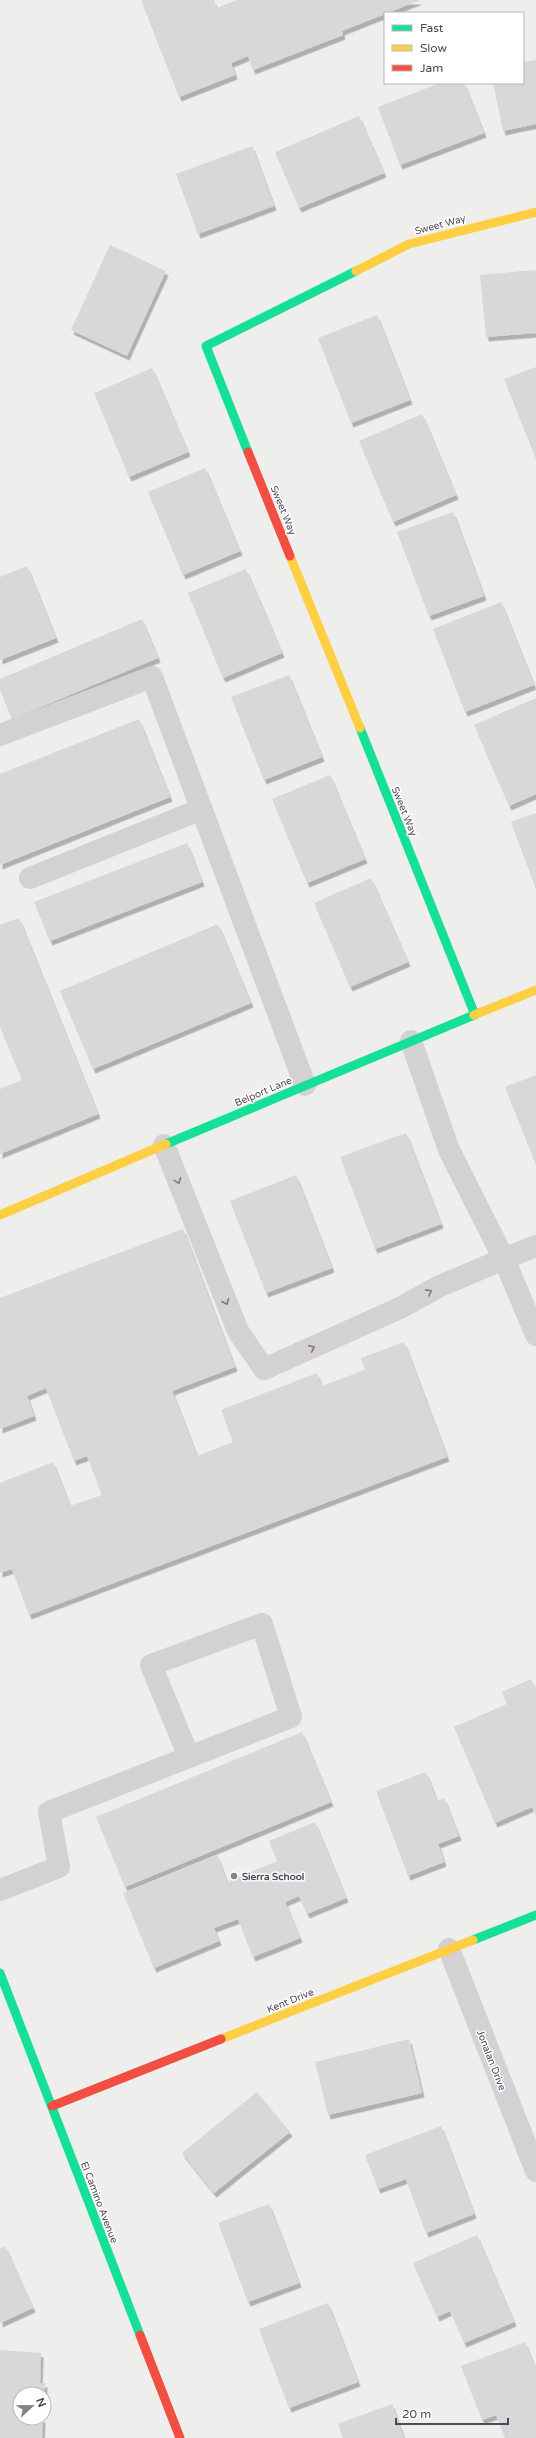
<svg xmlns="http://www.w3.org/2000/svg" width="536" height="2438" font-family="'Varela Round',sans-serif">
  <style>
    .building { fill: #d8d7d9; filter: url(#shadow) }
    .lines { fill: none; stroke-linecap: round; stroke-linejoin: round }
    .lane { stroke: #d4d1d4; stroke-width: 22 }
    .street { stroke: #d4d1d4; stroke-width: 22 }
    .fast { stroke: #16e098; stroke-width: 9 }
    .slow { stroke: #ffcf43; stroke-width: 9 }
    .jam { stroke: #f24e42; stroke-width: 9 }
    .oneway { stroke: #7f7783 }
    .poi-dot { fill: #88818c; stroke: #fff; stroke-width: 1.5 }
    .labels { text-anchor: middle; stroke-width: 3; stroke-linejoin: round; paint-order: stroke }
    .street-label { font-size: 10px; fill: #514757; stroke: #fff }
    .poi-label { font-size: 10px; font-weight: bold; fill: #514757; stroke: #fff; text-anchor: start }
  </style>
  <defs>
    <filter id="shadow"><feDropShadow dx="2.5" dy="4.5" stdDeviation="0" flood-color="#0004"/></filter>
  </defs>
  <rect width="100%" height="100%" fill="#eeeeed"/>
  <path class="building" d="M141,0H214L217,8L237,0H420L342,31L343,35L253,70L248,56L231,63L235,75L179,97Z
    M536,60V124L503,131L493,83H523V62Z
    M440,83H464L484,133L400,165L378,107Z
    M359,116L384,173L299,208L275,152Z
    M252,146L274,206L198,234L176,174Z
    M110,245L166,271L127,356L71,330Z
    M536,270V333L486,337L480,275Z
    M377,315L410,400L351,423L318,338Z
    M536,367V459L504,379Z
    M152,368L188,452L129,477L94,393Z
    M422,414L456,495L393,522L359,441Z
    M205,468L240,551L183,575L148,492Z
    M453,512L484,596L429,616L397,532Z
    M27,566L56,638L0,660V577Z
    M246,569L282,653L223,678L188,593Z
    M501,602L534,685L465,712L433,629Z
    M142,619L158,658L12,719L0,690V679Z
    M289,675L322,757L264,780L231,697Z
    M536,698V794L509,806L474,725Z
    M139,719L170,797L0,865V774Z
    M330,775L365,859L307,883L272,799Z
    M536,813V889L511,822Z
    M187,843L202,882L50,941L34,902Z
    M371,878L408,962L350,987L314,903Z
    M19,918L98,1114L0,1154V1089L22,1080L0,1027V925Z
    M218,924L251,1003L93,1069L60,991Z
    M536,1075V1165L505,1087Z
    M406,1133L441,1224L375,1249L340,1157Z
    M296,1175L332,1268L266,1293L230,1201Z
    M183,1229L235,1367L172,1391L197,1456L233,1442L221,1410L317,1373L322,1386L365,1370L361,1358L404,1342L447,1457L29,1615L12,1569L0,1573V1483L53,1462L70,1506L102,1495L87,1456L74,1461L46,1388L27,1396L34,1416L0,1429V1298Z
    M531,1679L536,1690V1816L532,1807L495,1823L454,1727L507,1704L502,1692Z
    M302,1732L331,1802L125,1887L96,1817Z
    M426,1772L437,1801L444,1798L459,1836L438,1844L444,1862L408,1876L376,1791Z
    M315,1822L346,1898L307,1914L299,1896L285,1902L300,1938L253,1957L238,1919L214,1928L219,1941L154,1968L123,1893L217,1855L227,1882L277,1861L269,1841Z
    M409,2039L422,2093L328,2115L315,2062Z
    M257,2092L290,2132L214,2193L182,2153Z
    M441,2126L474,2214L426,2233L406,2179L378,2189L365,2155Z
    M269,2204L299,2283L248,2302L218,2223Z
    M477,2235L514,2322L464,2343L450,2311L437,2317L413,2263Z
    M5,2246L33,2308L0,2323V2249Z
    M328,2303L358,2382L289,2408L259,2329Z
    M525,2342L536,2370V2438H505L496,2415L482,2420L461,2366Z
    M0,2350L41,2353L40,2383H45L44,2394H20V2418H43L42,2438H0Z
    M392,2404L404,2438H343L338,2424Z"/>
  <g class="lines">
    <path class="lane" d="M0,735L152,677L305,1085
      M30,878L202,809
      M164,1145L238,1331L264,1369L400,1308L440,1286L504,1259L449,1150L411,1041
      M536,1246L504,1259L536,1335
      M0,1890L59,1867L49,1812L291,1717L262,1624L151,1665L189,1757"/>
    <path class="street" d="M449,1949L536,2171"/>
    <path class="fast" d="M248,452L206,346L356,271
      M360,728L475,1015
      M166,1144L474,1015
      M473,1940L536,1915
      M0,1973L140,2335"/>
    <path class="slow" d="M356,271L409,244L536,212
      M290,556L360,728
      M474,1015L536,990
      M0,1215L166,1144
      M221,2039L473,1940"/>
    <path class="jam" d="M248,452L290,556
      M52,2106L221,2039
      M140,2335L180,2438"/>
  </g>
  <defs><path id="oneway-chevron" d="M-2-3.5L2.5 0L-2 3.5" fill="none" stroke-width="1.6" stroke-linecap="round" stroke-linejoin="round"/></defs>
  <g class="oneway">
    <use href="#oneway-chevron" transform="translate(178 1181) rotate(69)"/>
    <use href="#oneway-chevron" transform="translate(429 1292) rotate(-29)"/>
    <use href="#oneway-chevron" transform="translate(226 1302) rotate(68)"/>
    <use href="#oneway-chevron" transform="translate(312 1348) rotate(-24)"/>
  </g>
  <circle class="poi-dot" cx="234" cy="1876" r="4"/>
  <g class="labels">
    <g class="street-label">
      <text transform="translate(440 224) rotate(-15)" y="4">Sweet Way</text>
      <text transform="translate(284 510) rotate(68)" y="4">Sweet Way</text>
      <text transform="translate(405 811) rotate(68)" y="4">Sweet Way</text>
      <text transform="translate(263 1091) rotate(-23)" y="4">Belport Lane</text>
      <text transform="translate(290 2000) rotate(-22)" y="4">Kent Drive</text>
      <text transform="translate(492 2060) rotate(69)" y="4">Jonalan Drive</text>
      <text transform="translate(100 2202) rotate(69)" y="4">El Camino Avenue</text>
    </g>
    <g class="poi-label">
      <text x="242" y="1880">Sierra School</text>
    </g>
  </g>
  <rect x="384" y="12" width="140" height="72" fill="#ffffff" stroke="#b9b5bc"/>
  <rect x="392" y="25" width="20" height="6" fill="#16e098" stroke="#b9b5bc"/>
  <text x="420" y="32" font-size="12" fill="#514757">Fast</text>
  <rect x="392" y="45" width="20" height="6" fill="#ffcf43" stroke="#b9b5bc"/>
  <text x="420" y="52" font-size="12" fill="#514757">Slow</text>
  <rect x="392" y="65" width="20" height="6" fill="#f24e42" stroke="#b9b5bc"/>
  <text x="420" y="72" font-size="12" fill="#514757">Jam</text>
  <g transform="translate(32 2406) rotate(68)"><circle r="19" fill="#ffffff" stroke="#b9b5bc"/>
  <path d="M0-3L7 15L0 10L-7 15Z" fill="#88818c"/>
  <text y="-6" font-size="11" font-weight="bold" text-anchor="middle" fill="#514757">N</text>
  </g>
  <path d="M396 2418v6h112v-6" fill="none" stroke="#514757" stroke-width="2"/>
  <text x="402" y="2418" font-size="12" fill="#514757" stroke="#ffffff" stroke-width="3" paint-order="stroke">20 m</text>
</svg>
